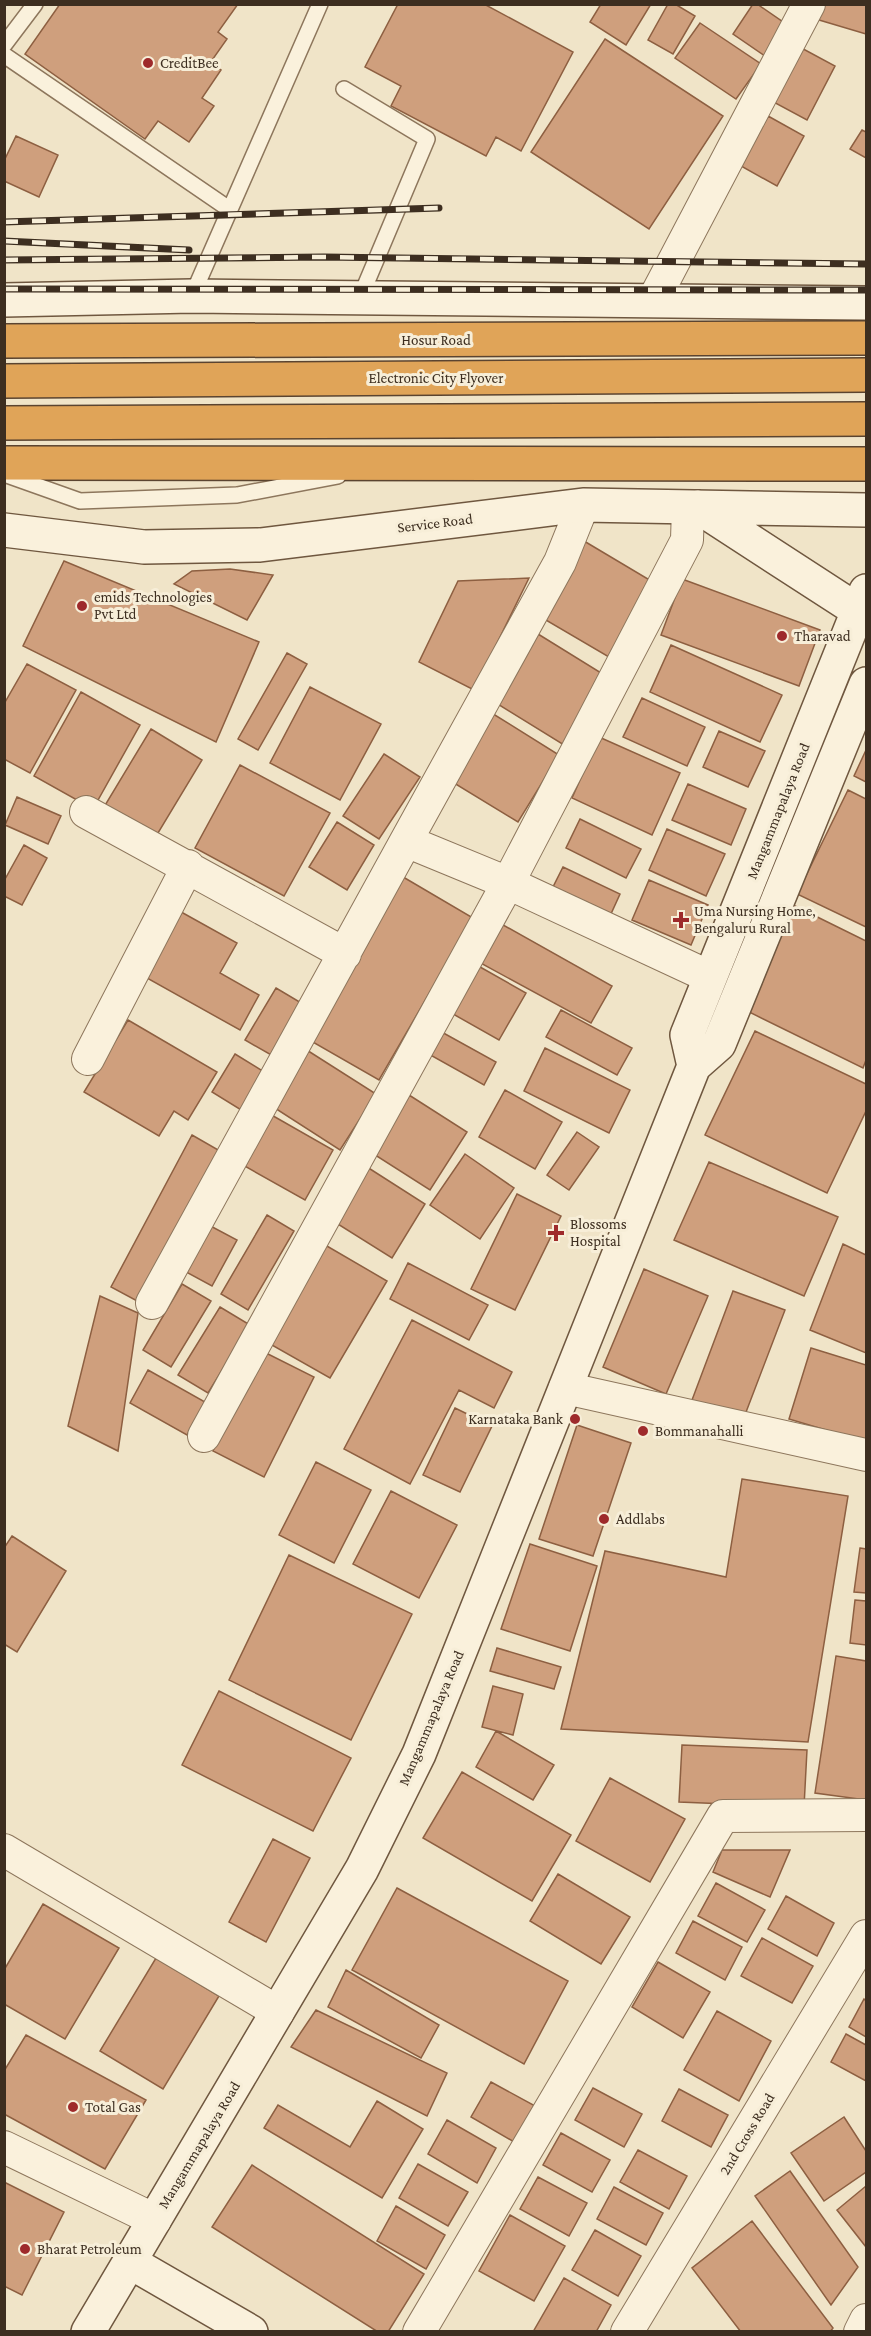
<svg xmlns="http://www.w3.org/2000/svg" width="871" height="2336" font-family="'Crimson Pro',serif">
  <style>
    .building { fill: #cf9f7d; stroke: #8d5f41; stroke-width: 1.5 }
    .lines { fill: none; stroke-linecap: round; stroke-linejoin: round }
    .lane-casing { stroke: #8d765c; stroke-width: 18 }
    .street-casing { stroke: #8d765c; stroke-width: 34 }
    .secondary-casing { stroke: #6f573f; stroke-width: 36 }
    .highway-casing { stroke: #5b4430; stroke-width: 36 }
    .lane { stroke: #faf1dc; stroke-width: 15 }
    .street { stroke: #faf1dc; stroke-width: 32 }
    .secondary { stroke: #faf1dc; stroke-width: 33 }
    .highway { stroke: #e0a458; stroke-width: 33 }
    .rail-casing { stroke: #3d2e20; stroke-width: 7 }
    .rail { stroke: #f7eed8; stroke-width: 4.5; stroke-dasharray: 14; stroke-linecap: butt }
    .highway-bridge-casing { stroke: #5b4430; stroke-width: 36; stroke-linecap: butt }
    .highway-bridge { stroke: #e0a458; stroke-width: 33 }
    .poi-dot { fill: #9e2a2b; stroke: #f7eed8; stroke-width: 2 }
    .labels { text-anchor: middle; stroke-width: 6; stroke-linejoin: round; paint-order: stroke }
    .poi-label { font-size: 15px; fill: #3d2e20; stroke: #f7eed8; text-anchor: start }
    .street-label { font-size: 15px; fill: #3d2e20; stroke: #f7eed8 }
  </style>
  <rect width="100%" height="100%" fill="#f0e4c8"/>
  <path class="building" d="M60,4H238L218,32L227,39L210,63L221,70L202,98L214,106L189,142L158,121L145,139L25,54Z
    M398,4H484L573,52L521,151L496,137L486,156L391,106L401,86L365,67Z
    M601,4H651L626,45L590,22Z
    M668,4H675L695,16L673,54L648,40Z
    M753,4H757L786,24L765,56L733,34Z
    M816,4H866V34L809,17Z
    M700,23L761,64L736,99L675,58Z
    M605,39L723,116L649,229L531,152Z
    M794,44L835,66L807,120L766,98Z
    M768,116L804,136L777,186L741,166Z
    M862,130L866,132V158L850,149Z
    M16,136L58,155L39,197L4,181V161Z
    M584,541L658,585L614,660L539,616Z
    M64,561L259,642L216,742L23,646Z
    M230,569L273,575L247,620L174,584L192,571Z
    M529,578L474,690L419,662L458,581Z
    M682,579L820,630L799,686L661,635Z
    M538,634L606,676L564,745L496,703Z
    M671,645L782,695L760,742L650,692Z
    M287,653L307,664L258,750L238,739Z
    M27,664L76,690L30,773L4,759V704Z
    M310,687L381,724L340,800L270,763Z
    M81,692L140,725L93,809L34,776Z
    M642,698L705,727L687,766L623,737Z
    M490,712L559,755L518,822L449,780Z
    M151,729L202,760L155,838L104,807Z
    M719,731L765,751L748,787L703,767Z
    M599,737L680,773L652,835L572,798Z
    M866,750V782L854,776Z
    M384,754L420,777L379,839L343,816Z
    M240,765L330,813L284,896L195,848Z
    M688,784L746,809L731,845L672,820Z
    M848,790L866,799V927L797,894Z
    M17,797L61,816L48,844L5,825Z
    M580,819L641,849L626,878L566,848Z
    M337,822L374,845L347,890L309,867Z
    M667,829L725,854L706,896L649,870Z
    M24,845L47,858L22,905L4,896V881Z
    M563,867L620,894L610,916L552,889Z
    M398,874L473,918L379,1080L304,1037Z
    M649,880L708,905L691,945L632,920Z
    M791,904L866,941V1060L863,1068L741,1008Z
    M174,908L237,943L220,973L259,995L240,1030L138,973Z
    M496,921L612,986L591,1023L475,960Z
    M473,963L526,993L499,1040L446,1010Z
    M276,988L303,1004L273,1056L245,1040Z
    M561,1010L632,1048L617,1075L546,1037Z
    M128,1020L217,1072L188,1120L174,1111L159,1136L84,1092Z
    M438,1030L496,1062L484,1085L425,1052Z
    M755,1031L866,1084V1111L827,1193L705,1135Z
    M302,1047L376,1094L340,1150L267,1103Z
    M545,1048L630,1090L609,1133L524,1091Z
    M235,1054L269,1075L246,1113L212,1092Z
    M505,1090L562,1122L535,1169L479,1137Z
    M409,1095L467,1132L430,1190L372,1153Z
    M261,1109L333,1150L305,1200L234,1160Z
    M577,1132L599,1147L569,1190L547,1175Z
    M192,1135L220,1151L139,1302L111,1287Z
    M465,1154L514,1188L480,1239L430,1205Z
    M709,1162L838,1217L804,1296L674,1240Z
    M367,1167L425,1204L392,1258L333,1221Z
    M517,1194L561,1216L515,1310L471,1289Z
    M267,1215L294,1231L248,1310L221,1294Z
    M203,1222L237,1240L212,1286L177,1267Z
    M320,1242L387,1281L330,1378L263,1340Z
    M843,1244L866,1255V1353L810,1330Z
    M408,1263L488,1305L469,1340L390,1299Z
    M644,1269L708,1296L666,1394L603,1367Z
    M182,1284L211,1301L171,1367L143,1350Z
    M733,1291L785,1310L743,1420L692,1400Z
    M100,1296L138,1313L118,1451L68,1426Z
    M220,1307L250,1325L208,1393L178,1375Z
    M412,1320L512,1372L494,1408L459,1390L410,1484L344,1449Z
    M811,1348L866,1365V1442L789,1419Z
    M262,1351L314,1377L264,1477L213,1451Z
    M148,1370L205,1402L187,1435L130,1403Z
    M455,1408L492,1426L460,1492L423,1475Z
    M577,1425L631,1443L593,1556L539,1539Z
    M316,1462L371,1490L334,1563L279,1535Z
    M742,1479L848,1496L808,1742L561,1729L605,1551L726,1577Z
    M391,1491L457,1525L419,1598L353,1564Z
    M12,1536L66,1571L17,1652L4,1644V1548Z
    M530,1544L597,1566L570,1651L501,1629Z
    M860,1548L866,1549V1593L854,1592Z
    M289,1555L412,1614L351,1740L229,1680Z
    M855,1600L866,1601V1645L850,1643Z
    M497,1648L561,1667L554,1689L490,1671Z
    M836,1656L866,1661V1800L815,1793Z
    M493,1686L523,1694L513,1735L482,1727Z
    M219,1691L351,1758L313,1831L182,1765Z
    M496,1731L554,1765L533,1800L476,1767Z
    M682,1745L807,1750L804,1807L679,1802Z
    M462,1772L571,1835L532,1901L423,1838Z
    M610,1778L685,1819L650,1882L576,1841Z
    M273,1839L310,1858L266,1942L229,1922Z
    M722,1850H790L770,1897L713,1872Z
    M558,1874L630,1917L601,1964L530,1921Z
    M716,1883L765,1910L747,1942L698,1916Z
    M397,1888L568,1981L524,2064L352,1970Z
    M786,1896L834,1923L817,1956L768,1929Z
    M43,1904L119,1948L65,2039L4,2004V1970Z
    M693,1921L742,1947L725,1980L676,1953Z
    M762,1938L813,1966L792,2003L741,1976Z
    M156,1958L219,1996L163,2089L100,2051Z
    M658,1962L710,1992L683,2038L632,2007Z
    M346,1970L439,2025L421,2058L328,2007Z
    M864,1999L866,2001V2037L849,2027Z
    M316,2010L447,2073L427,2116L291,2047Z
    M717,2011L771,2041L739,2101L684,2070Z
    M846,2034L866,2045V2081L831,2062Z
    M26,2035L146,2100L105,2169L4,2114V2071Z
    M491,2082L537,2107L516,2143L471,2117Z
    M593,2088L642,2114L624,2147L575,2120Z
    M679,2089L728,2115L711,2147L662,2121Z
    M377,2101L423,2129L382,2198L264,2128L278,2105L350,2147Z
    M844,2117L866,2151V2172L824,2201L791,2153Z
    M447,2120L496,2148L477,2183L428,2154Z
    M561,2133L610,2160L592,2192L543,2165Z
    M638,2150L687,2176L669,2209L620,2182Z
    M418,2164L468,2192L448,2226L399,2198Z
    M252,2165L424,2274L388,2332H378L212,2227Z
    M790,2171L858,2267L831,2305L755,2196Z
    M538,2177L587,2203L569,2236L520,2209Z
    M4,2182L64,2212L22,2295L4,2286Z
    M866,2186V2247L837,2210Z
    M614,2187L663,2213L646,2245L597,2219Z
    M396,2206L445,2235L426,2269L377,2241Z
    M510,2215L565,2246L534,2301L479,2271Z
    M752,2221L833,2328L830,2332H741L692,2268Z
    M595,2230L641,2256L618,2296L572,2270Z
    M564,2278L611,2305L596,2332H533Z"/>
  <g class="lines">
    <defs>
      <path id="lane" d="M4,45L35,4
        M4,55L229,209
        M344,89L427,139L360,298
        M192,296L320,4
        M4,474L80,501L237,495L338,476"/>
      <path id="street" d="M653,301L809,4
        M688,507L687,540L508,883L710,977
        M86,812L345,954
        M88,1059L188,866
        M152,1303L406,841
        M565,1388L866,1455
        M204,1436L508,883L406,841L560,562L583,505
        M4,1850L278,2012
        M4,2147L155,2220
        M419,2332L723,1816L866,1815
        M627,2332L866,1936
        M860,2332L866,2320"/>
      <path id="secondary" d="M4,300L192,296L866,303
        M698,507L860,612
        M4,530L144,547L260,545L583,505L866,510
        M694,1066L687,1035L866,591
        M130,2262L251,2332
        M88,2332L362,1869L419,1754L694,1066L719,1044L866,684"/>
      <path id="highway" d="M4,341L866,338
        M4,463L866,464"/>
    </defs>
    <use href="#lane" class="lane-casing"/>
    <use href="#street" class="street-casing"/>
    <use href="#secondary" class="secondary-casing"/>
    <use href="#highway" class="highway-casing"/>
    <use href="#lane" class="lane"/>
    <use href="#street" class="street"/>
    <use href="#secondary" class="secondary"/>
    <use href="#highway" class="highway"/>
    <defs>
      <path id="rail" d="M4,222L439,208
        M4,241L189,250
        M4,260L324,257L866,264
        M4,289L866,290"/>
    </defs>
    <use href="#rail" class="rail-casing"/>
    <use href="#rail" class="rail"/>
    <defs>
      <path id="highway-bridge" d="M4,381L866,375
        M4,423L866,419"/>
    </defs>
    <use href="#highway-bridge" class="highway-bridge-casing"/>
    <use href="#highway-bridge" class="highway-bridge"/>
  </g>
  <g class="poi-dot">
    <circle cx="148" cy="63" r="6"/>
    <circle cx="82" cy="606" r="6"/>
    <circle cx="782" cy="636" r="6"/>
    <path d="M678 911h6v6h6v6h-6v6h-6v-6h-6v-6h6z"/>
    <path d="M553 1224h6v6h6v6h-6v6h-6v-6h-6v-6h6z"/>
    <circle cx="575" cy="1419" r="6"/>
    <circle cx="643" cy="1431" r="6"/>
    <circle cx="604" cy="1519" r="6"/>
    <circle cx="73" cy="2107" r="6"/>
    <circle cx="25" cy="2249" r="6"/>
  </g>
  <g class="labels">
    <g class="poi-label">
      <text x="160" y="68">CreditBee</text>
      <text x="94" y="602">emids Technologies<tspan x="94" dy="17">Pvt Ltd</tspan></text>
      <text x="794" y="641">Tharavad</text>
      <text x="694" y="916">Uma Nursing Home,<tspan x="694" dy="17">Bengaluru Rural</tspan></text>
      <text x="570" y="1229">Blossoms<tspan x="570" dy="17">Hospital</tspan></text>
      <text x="563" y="1424" text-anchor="end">Karnataka Bank</text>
      <text x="655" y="1436">Bommanahalli</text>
      <text x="616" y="1524">Addlabs</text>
      <text x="85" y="2112">Total Gas</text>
      <text x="37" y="2254">Bharat Petroleum</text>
    </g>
    <g class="street-label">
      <text x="436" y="345">Hosur Road</text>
      <text x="436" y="383">Electronic City Flyover</text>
      <text transform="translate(435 523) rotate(-7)" y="5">Service Road</text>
      <text transform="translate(778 811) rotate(-68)" y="5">Mangammapalaya Road</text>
      <text transform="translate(431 1718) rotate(-67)" y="5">Mangammapalaya Road</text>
      <text transform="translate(747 2134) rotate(-59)" y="5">2nd Cross Road</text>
      <text transform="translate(199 2145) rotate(-59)" y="5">Mangammapalaya Road</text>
    </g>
  </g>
  <rect width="871" height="2336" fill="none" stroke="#3d2e20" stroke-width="12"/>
</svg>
